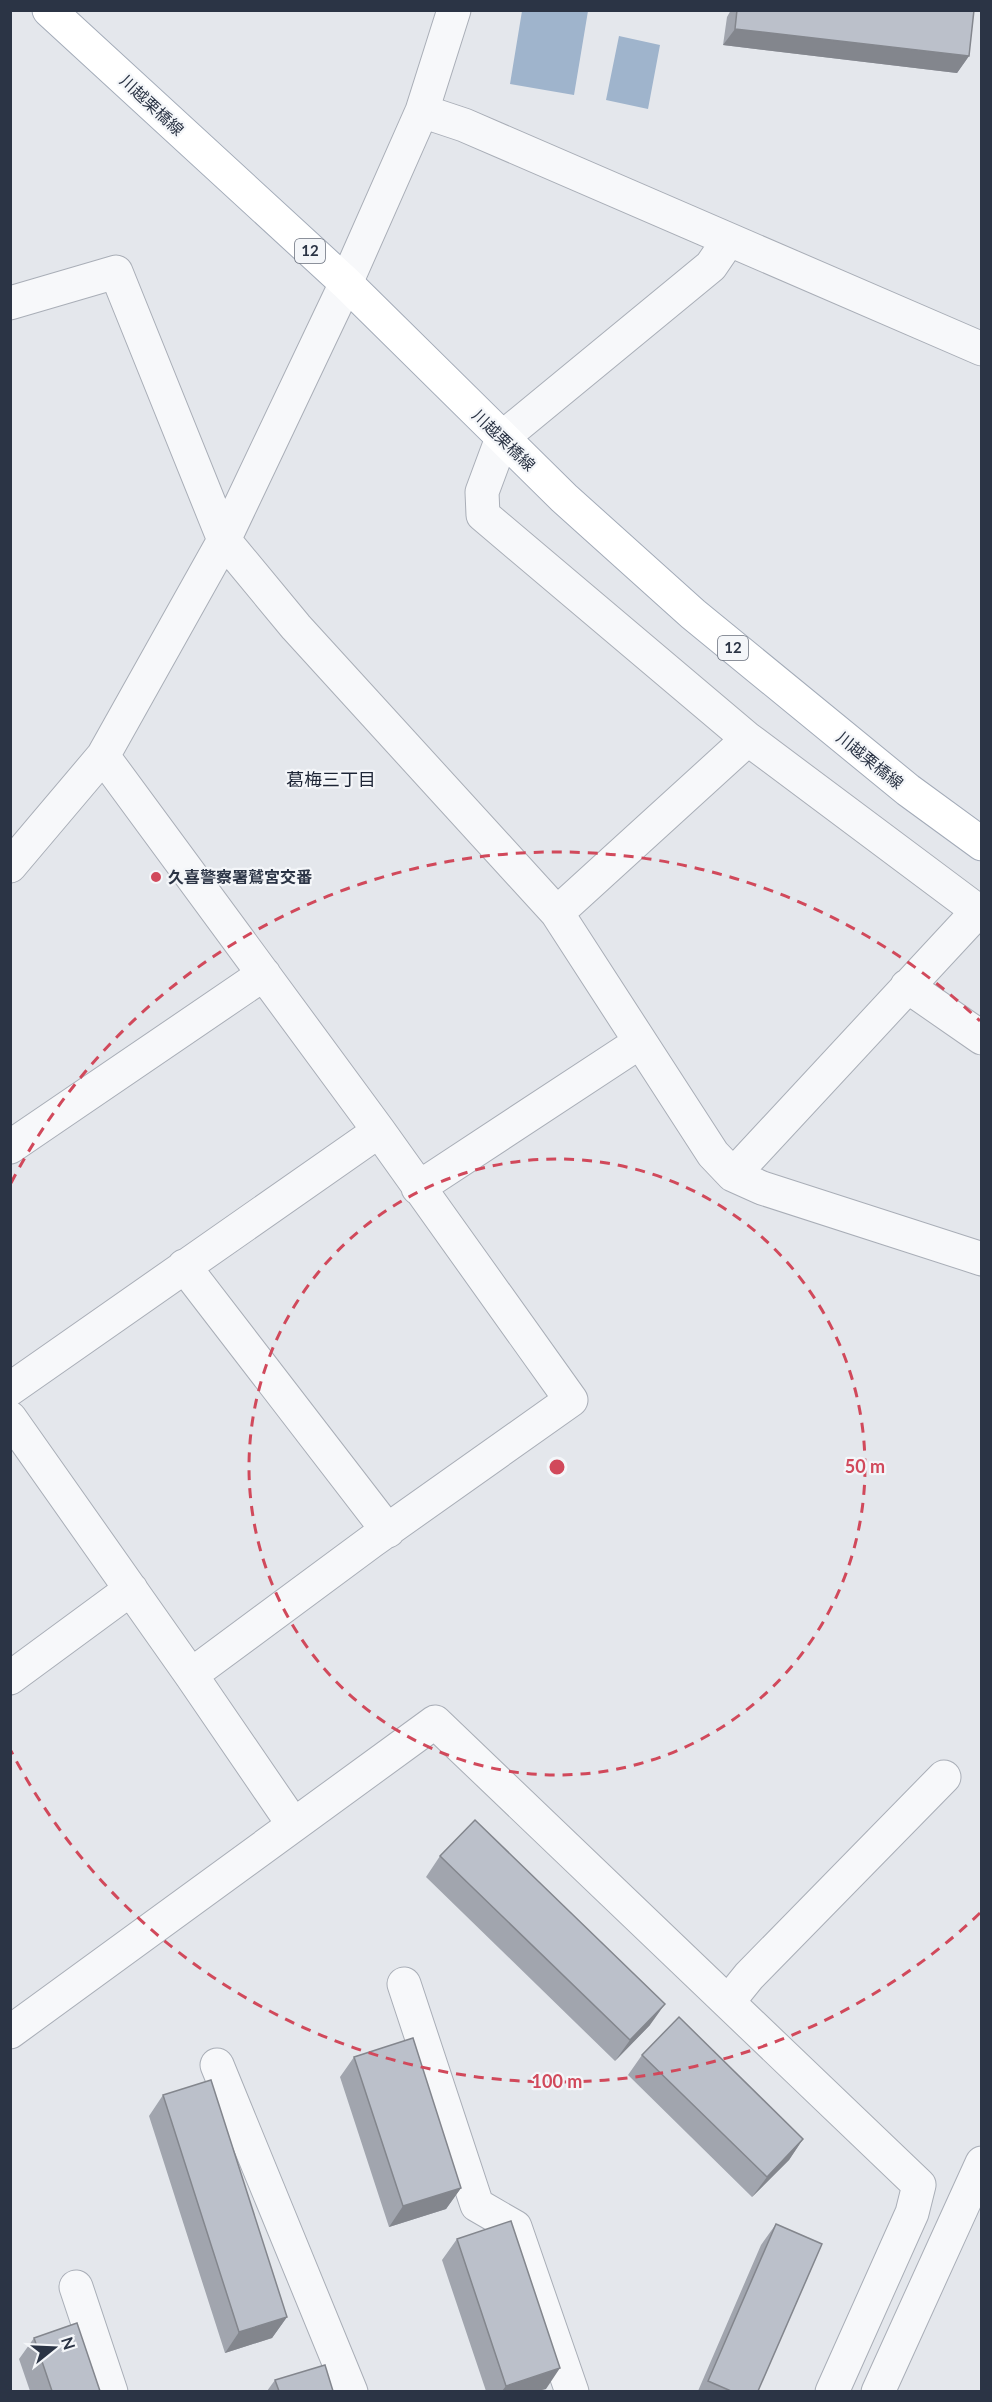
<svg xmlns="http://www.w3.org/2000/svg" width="992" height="2402" font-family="Lato,'Noto Sans JP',sans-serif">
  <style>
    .water { fill: #9fb4cc }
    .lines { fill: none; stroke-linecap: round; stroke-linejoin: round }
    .minor-casing { stroke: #a9aeb7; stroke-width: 35 }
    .major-casing { stroke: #a3abb8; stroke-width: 35 }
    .minor { stroke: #f7f8fa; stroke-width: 33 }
    .major { stroke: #fff; stroke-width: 33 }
    .wall { fill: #a1a5ae }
    .shaded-wall { fill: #83868d }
    .building { fill: #bbc0ca; stroke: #83868d; stroke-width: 1.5 }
    .ring { fill: none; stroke: #d1495b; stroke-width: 3; stroke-dasharray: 10 8 }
    .poi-dot { fill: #d1495b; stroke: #f4f6f9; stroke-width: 2 }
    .labels { text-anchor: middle; stroke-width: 4.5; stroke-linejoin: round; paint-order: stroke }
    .shield { fill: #f4f6f9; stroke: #676e7b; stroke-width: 1.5 }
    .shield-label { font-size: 15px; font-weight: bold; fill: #2b3445 }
    .street-label { font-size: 16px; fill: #2b3445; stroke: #f4f6f9 }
    .poi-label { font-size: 16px; font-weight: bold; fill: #2b3445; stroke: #f4f6f9; text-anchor: start }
    .neighbourhood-label { font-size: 18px; fill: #1d2536; stroke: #f4f6f9 }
    .centre { fill: #d1495b; stroke: #f4f6f9; stroke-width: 3 }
    .ring-label { font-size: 18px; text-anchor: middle; font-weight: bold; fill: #d1495b; stroke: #f4f6f9; stroke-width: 4.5; stroke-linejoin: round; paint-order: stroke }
  </style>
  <rect width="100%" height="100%" fill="#e4e7ec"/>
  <path class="water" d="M522,11H588L574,95L510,84Z
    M619,36L660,45L648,109L606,100Z"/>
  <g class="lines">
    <defs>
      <path id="minor" d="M422,111L464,125L982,349
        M728,241L711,266L502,438L482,492L483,515L748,739L982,914
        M10,303L116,272L224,540L296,627L557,913L713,1154L733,1175L762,1188L982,1259
        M103,756L379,1131L571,1400L372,1541L191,1675
        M10,866L103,756L224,540L346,283L422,111L454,10
        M557,913L748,739
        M907,986L982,1038
        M10,1147L264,974
        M733,1175L978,911
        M418,1188L640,1042
        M184,1266L388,1531
        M10,1389L379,1131
        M10,1418L191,1675L293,1824
        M10,1678L131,1589
        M404,1984L477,2205L515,2227L572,2392
        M728,2002L749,1976L944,1777
        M10,2032L435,1722L919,2185L912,2213L832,2392
        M217,2065L351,2392
        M76,2287L111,2392
        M878,2392L982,2163"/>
      <path id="major" d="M49,10L346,283L564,498L693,614L908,790L982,844"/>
    </defs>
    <use href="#minor" class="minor-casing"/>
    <use href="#major" class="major-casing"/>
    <use href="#minor" class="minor"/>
    <use href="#major" class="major"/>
  </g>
  <path class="wall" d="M731,10H974L969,56L957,73L723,45L727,17Z
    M440,1856L650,2025L615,2061L426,1877Z
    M642,2055L803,2139L789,2160L752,2197L628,2075Z
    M354,2057L461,2188L446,2209L389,2227L340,2077Z
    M163,2095L287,2317L272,2338L225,2353L149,2116Z
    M776,2224L758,2391H698L761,2245Z
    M457,2239L546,2389L537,2391H486L442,2260Z
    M34,2338L100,2391H30L19,2359Z
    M275,2380L333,2391H267Z"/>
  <path class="shaded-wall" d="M735,29L969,56L957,73L723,45Z
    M665,2004L650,2025L615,2061L630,2040Z
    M803,2139L789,2160L752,2197L767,2177Z
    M461,2188L446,2209L389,2227L403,2206Z
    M287,2317L272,2338L225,2353L239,2332Z
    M560,2368L546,2389L537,2391H502L506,2386Z"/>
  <path class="building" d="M737,10H974L969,56L735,29Z
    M475,1820L665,2004L630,2040L440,1856Z
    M679,2017L803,2139L767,2177L642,2055Z
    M413,2038L461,2188L403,2206L354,2057Z
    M211,2080L287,2317L239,2332L163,2095Z
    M511,2221L560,2368L506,2386L457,2239Z
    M776,2224L822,2244L758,2391H731L708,2381Z
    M77,2323L100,2391H52L34,2338Z
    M325,2365L333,2391H279L275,2380Z"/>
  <g class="ring">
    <circle cx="557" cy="1467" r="308"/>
    <path d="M980 1913A615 615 0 0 1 11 1751M11 1183A615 615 0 0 1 980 1021"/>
  </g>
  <circle class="poi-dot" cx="156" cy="877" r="6"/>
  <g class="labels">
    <g class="shield">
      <rect x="295" y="239" width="30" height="24" rx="4.5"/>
      <rect x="718" y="636" width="30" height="24" rx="4.5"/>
    </g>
    <g class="shield-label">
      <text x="310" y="256">12</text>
      <text x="733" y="653">12</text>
    </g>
    <g class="street-label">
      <text transform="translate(152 105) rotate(43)" y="6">川越栗橋線</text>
      <text transform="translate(504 440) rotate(44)" y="6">川越栗橋線</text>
      <text transform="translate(870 760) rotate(39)" y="6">川越栗橋線</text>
    </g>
    <g class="poi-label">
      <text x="168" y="883">久喜警察署鷲宮交番</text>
    </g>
    <g class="neighbourhood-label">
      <text x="331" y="786">葛梅三丁目</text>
    </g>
  </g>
  <circle cx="557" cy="1467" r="9" class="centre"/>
  <g class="ring-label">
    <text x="865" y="1473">50 m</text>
    <text x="557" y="2088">100 m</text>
  </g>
  <rect width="992" height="2402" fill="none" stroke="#2b3445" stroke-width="24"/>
  <g transform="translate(54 2348) rotate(72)" stroke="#f4f6f9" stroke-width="4.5" paint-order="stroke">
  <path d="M0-4.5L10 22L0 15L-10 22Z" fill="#2b3445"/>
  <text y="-9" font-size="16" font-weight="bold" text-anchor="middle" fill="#2b3445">N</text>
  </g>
</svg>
